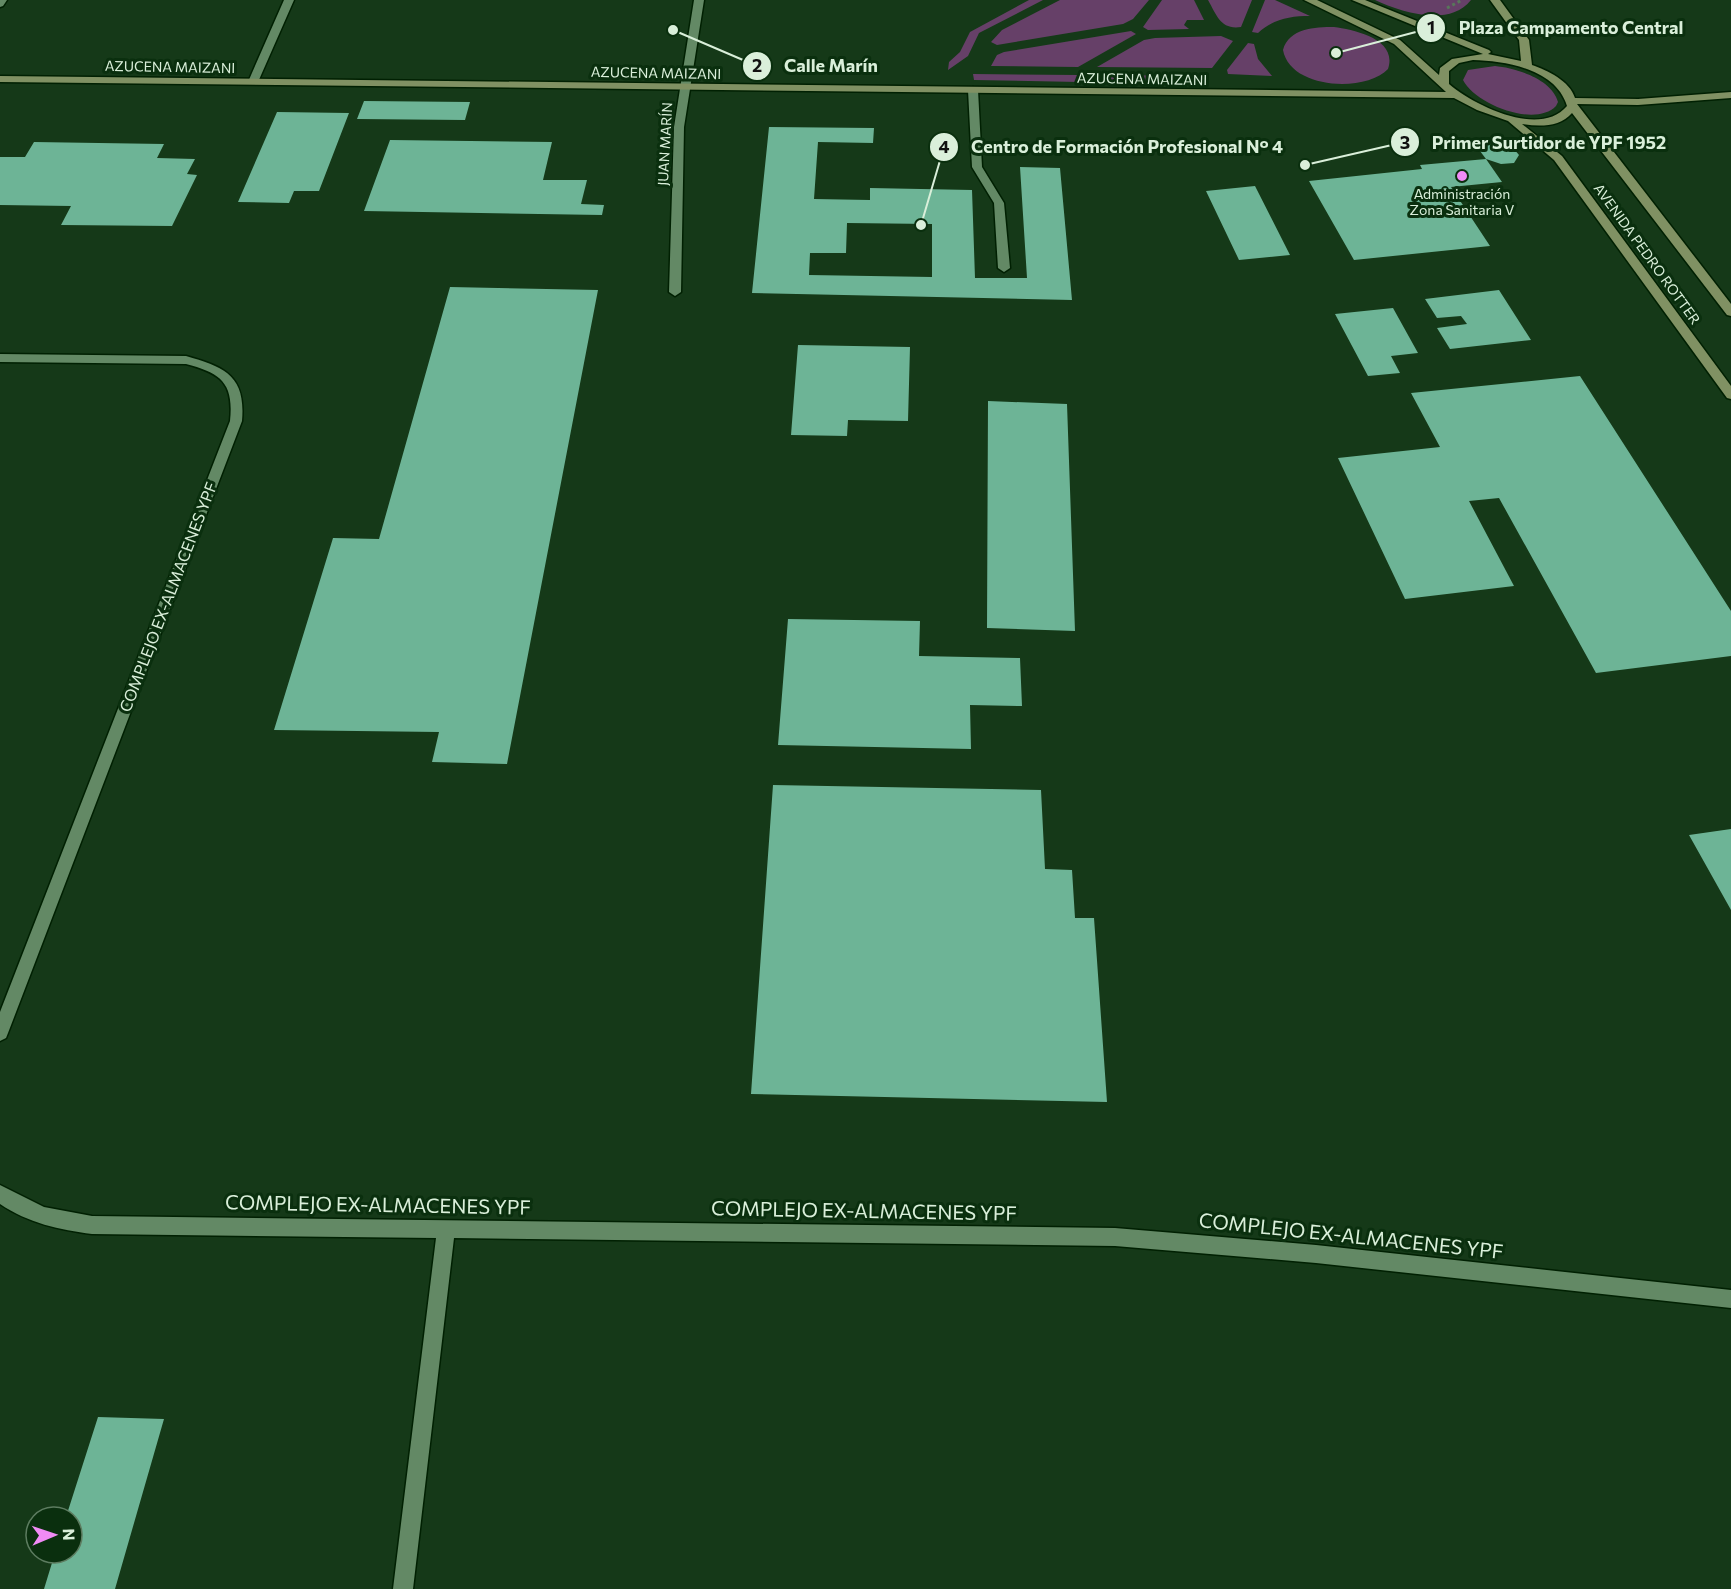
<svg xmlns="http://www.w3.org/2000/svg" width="1731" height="1589" font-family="Commissioner,sans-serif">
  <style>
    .green { fill: #664068 }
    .building { fill: #6db496; fill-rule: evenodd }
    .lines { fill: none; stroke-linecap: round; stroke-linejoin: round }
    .lane-casing { stroke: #002002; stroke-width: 3 }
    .street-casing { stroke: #002002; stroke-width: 3 }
    .secondary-casing { stroke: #002002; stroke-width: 3 }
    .path { stroke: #58775a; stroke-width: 3; stroke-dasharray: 3 3; stroke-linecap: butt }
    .lane { fill: #638965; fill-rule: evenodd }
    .street { fill: #638965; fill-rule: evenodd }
    .secondary { fill: #809163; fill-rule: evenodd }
    .poi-dot { fill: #f08bf5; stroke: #0a2f0e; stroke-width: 2 }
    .labels { text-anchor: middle; stroke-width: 6; stroke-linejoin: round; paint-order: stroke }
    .far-street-label { font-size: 14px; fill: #daefda; stroke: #0a2f0e }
    .far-poi-label { font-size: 14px; fill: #daefda; stroke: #0a2f0e }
    .street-label { font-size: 16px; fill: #daefda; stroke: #0a2f0e }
    .near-street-label { font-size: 20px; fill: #daefda; stroke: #0a2f0e }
    .leader { fill: none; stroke: #daefda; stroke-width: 2 }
    .callout-dot { fill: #daefda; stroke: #0a2f0e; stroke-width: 2 }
    .mark-label { font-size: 18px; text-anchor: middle; font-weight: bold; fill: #111 }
    .callout-label { font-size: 18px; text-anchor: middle; font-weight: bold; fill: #daefda; stroke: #0a2f0e; stroke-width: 6; stroke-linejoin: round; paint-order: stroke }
  </style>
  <rect width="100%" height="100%" fill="#153918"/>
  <path class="green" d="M1029,0H1043L979,33L968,56L948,70L949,62L960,52L970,32Z
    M1060,0H1149L1133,19L1123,24L997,45L991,42L1002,30Z
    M1162,0H1194L1204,20H1187L1184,25L1189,29L1148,30L1143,27Z
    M1208,0H1252L1241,27C1221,30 1217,16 1208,0Z
    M1265,0H1275L1310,16C1290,16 1273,19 1258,33L1252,32Z
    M1375,0H1471C1449,28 1401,12 1375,0Z
    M1334,27C1355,30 1398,39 1388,69C1365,93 1290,89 1283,50C1289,28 1315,27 1334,27Z
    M1131,31L1136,34L1078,67L991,66L997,55L1004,52Z
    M1221,36L1233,41L1212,68L1097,67L1144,40L1155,38Z
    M1248,43L1254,44L1258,59L1272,76L1228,74L1227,70Z
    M1495,66C1516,68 1552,79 1558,102L1556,106C1535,128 1475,104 1463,80L1468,70Z
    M973,74L1078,75L1079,82L974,80Z
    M1096,75L1206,76L1200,83L1097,82Z"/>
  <path class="building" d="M364,101L470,102L465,120L357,119Z
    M277,112L349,113L319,191H294L289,203L238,202Z
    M769,127L874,128L873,143L818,142L814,199L870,200V188L972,190L975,278H1027L1020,167L1060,168L1072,300L752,293ZM847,223L932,224V277L809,275L810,253H846Z
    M390,140L552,142L543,180H587L581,204L604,205L602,215L364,211Z
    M34,142L164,144L157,158L195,159L187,174L197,175L172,226L61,225L71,206L0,205V157H25Z
    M1499,143L1513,148L1519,155L1514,163L1501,164L1486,159L1480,151L1486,144Z
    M1486,159L1502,182L1451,187L1490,246L1354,260L1309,181L1422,169L1420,165Z
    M1255,186L1290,255L1239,260L1206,191Z
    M450,287L598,290L507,764L432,762L439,732L274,730L333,538L379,539Z
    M1499,290L1531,340L1450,349L1437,328L1467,324L1461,316L1437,318L1425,299Z
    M1393,308L1418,353L1391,356L1400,373L1368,376L1335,314Z
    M798,345L910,347L908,421L848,420L847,436L791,435Z
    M1580,376L1731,611V656L1596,673L1499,498L1469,501L1514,586L1405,599L1338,458L1440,447L1411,393Z
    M988,401L1067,404L1075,631L987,628Z
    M788,619L920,621L919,656L1020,658L1022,706L970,705L971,749L778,745Z
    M773,785L1041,790L1045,869L1072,870L1075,918H1094L1107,1102L751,1094Z
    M1731,829V910L1689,835Z
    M98,1417L164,1419L115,1589H44L55,1553H72V1517H66Z"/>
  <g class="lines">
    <defs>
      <path id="lane" d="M973,87L978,90L982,167L1004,203L1010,268L1004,272L998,268L994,203L972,167L968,90Z"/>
      <path id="street" d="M0,0H7L3,6L0,7Z
        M284,0H294L258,82L249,84L248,82Z
        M694,0H704L684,127L681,292L675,296L669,292L674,127Z
        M0,354L186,356C225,367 246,376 242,421L8,1033L6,1038L0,1041V1012L230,421C234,383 221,373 186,364L0,362Z
        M0,1185L44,1207L92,1216L1115,1228L1316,1245L1731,1290V1308L1316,1263L1115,1246L454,1238L413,1589H393L436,1238L92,1234C60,1230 28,1223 0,1204Z"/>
      <path id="secondary" d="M1304,0H1317L1400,40L1439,75L1440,68L1452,59L1483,54L1352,0H1365L1489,50L1491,52L1488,54L1521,61L1519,40L1490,0H1500L1529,40L1532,65C1547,70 1570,81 1575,98L1638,99L1731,92V98L1638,105L1577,104L1731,304V316L1727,315L1572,113C1560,127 1540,127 1522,124L1562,156L1731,386V399L1727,398L1554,160L1508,121L1477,110L1454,98L0,82V76L1446,92L1394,44ZM1473,60C1506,61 1556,69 1567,106C1540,138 1475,106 1449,84V71L1459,63Z"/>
    </defs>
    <use href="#lane" class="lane-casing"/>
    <use href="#street" class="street-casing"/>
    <use href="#secondary" class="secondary-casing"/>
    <path class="path" d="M1447,8L1462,0"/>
    <use href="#lane" class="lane"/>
    <use href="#street" class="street"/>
    <use href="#secondary" class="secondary"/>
  </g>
  <circle class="poi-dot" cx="1462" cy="176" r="6"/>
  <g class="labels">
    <g class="far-street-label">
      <text transform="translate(170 67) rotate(1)" y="5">AZUCENA MAIZANI</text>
      <text transform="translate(656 73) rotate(1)" y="5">AZUCENA MAIZANI</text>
      <text transform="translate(1142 79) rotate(1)" y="5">AZUCENA MAIZANI</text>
      <text transform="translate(665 144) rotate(-87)" y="5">JUAN MARÍN</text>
      <text transform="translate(1647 254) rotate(54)" y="5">AVENIDA PEDRO ROTTER</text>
    </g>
    <g class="far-poi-label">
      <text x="1462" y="199">Administración<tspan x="1462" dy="16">Zona Sanitaria V</tspan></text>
    </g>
    <g class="street-label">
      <text transform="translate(168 597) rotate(-69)" y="6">COMPLEJO EX-ALMACENES YPF</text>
    </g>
    <g class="near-street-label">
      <text transform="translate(378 1205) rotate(1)" y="7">COMPLEJO EX-ALMACENES YPF</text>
      <text transform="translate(864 1211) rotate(1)" y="7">COMPLEJO EX-ALMACENES YPF</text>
      <text transform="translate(1351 1236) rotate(6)" y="7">COMPLEJO EX-ALMACENES YPF</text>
    </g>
  </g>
  <path class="leader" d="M1336 53L1431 28M673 30L757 66M1305 165L1405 142M921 225L944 147"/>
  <g class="callout-dot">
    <circle cx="1336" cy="53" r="6"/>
    <circle cx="673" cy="30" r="6"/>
    <circle cx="1305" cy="165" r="6"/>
    <circle cx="921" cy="225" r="6"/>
    <circle cx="1431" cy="28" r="15"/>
    <circle cx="757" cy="66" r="15"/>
    <circle cx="1405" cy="142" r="15"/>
    <circle cx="944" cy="147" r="15"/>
  </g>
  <g class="mark-label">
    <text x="1431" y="34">1</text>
    <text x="757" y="72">2</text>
    <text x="1405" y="149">3</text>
    <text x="944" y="153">4</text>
  </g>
  <g class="callout-label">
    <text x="1571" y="34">Plaza Campamento Central</text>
    <text x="831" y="72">Calle Marín</text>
    <text x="1549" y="149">Primer Surtidor de YPF 1952</text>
    <text x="1127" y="153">Centro de Formación Profesional N° 4</text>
  </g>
  <g transform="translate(54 1535) rotate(88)"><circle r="28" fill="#0a2f0e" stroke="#5d7c60" stroke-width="1.5"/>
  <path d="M0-4.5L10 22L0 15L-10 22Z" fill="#f08bf5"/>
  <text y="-9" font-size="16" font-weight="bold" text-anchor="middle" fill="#daefda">N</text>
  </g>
</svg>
